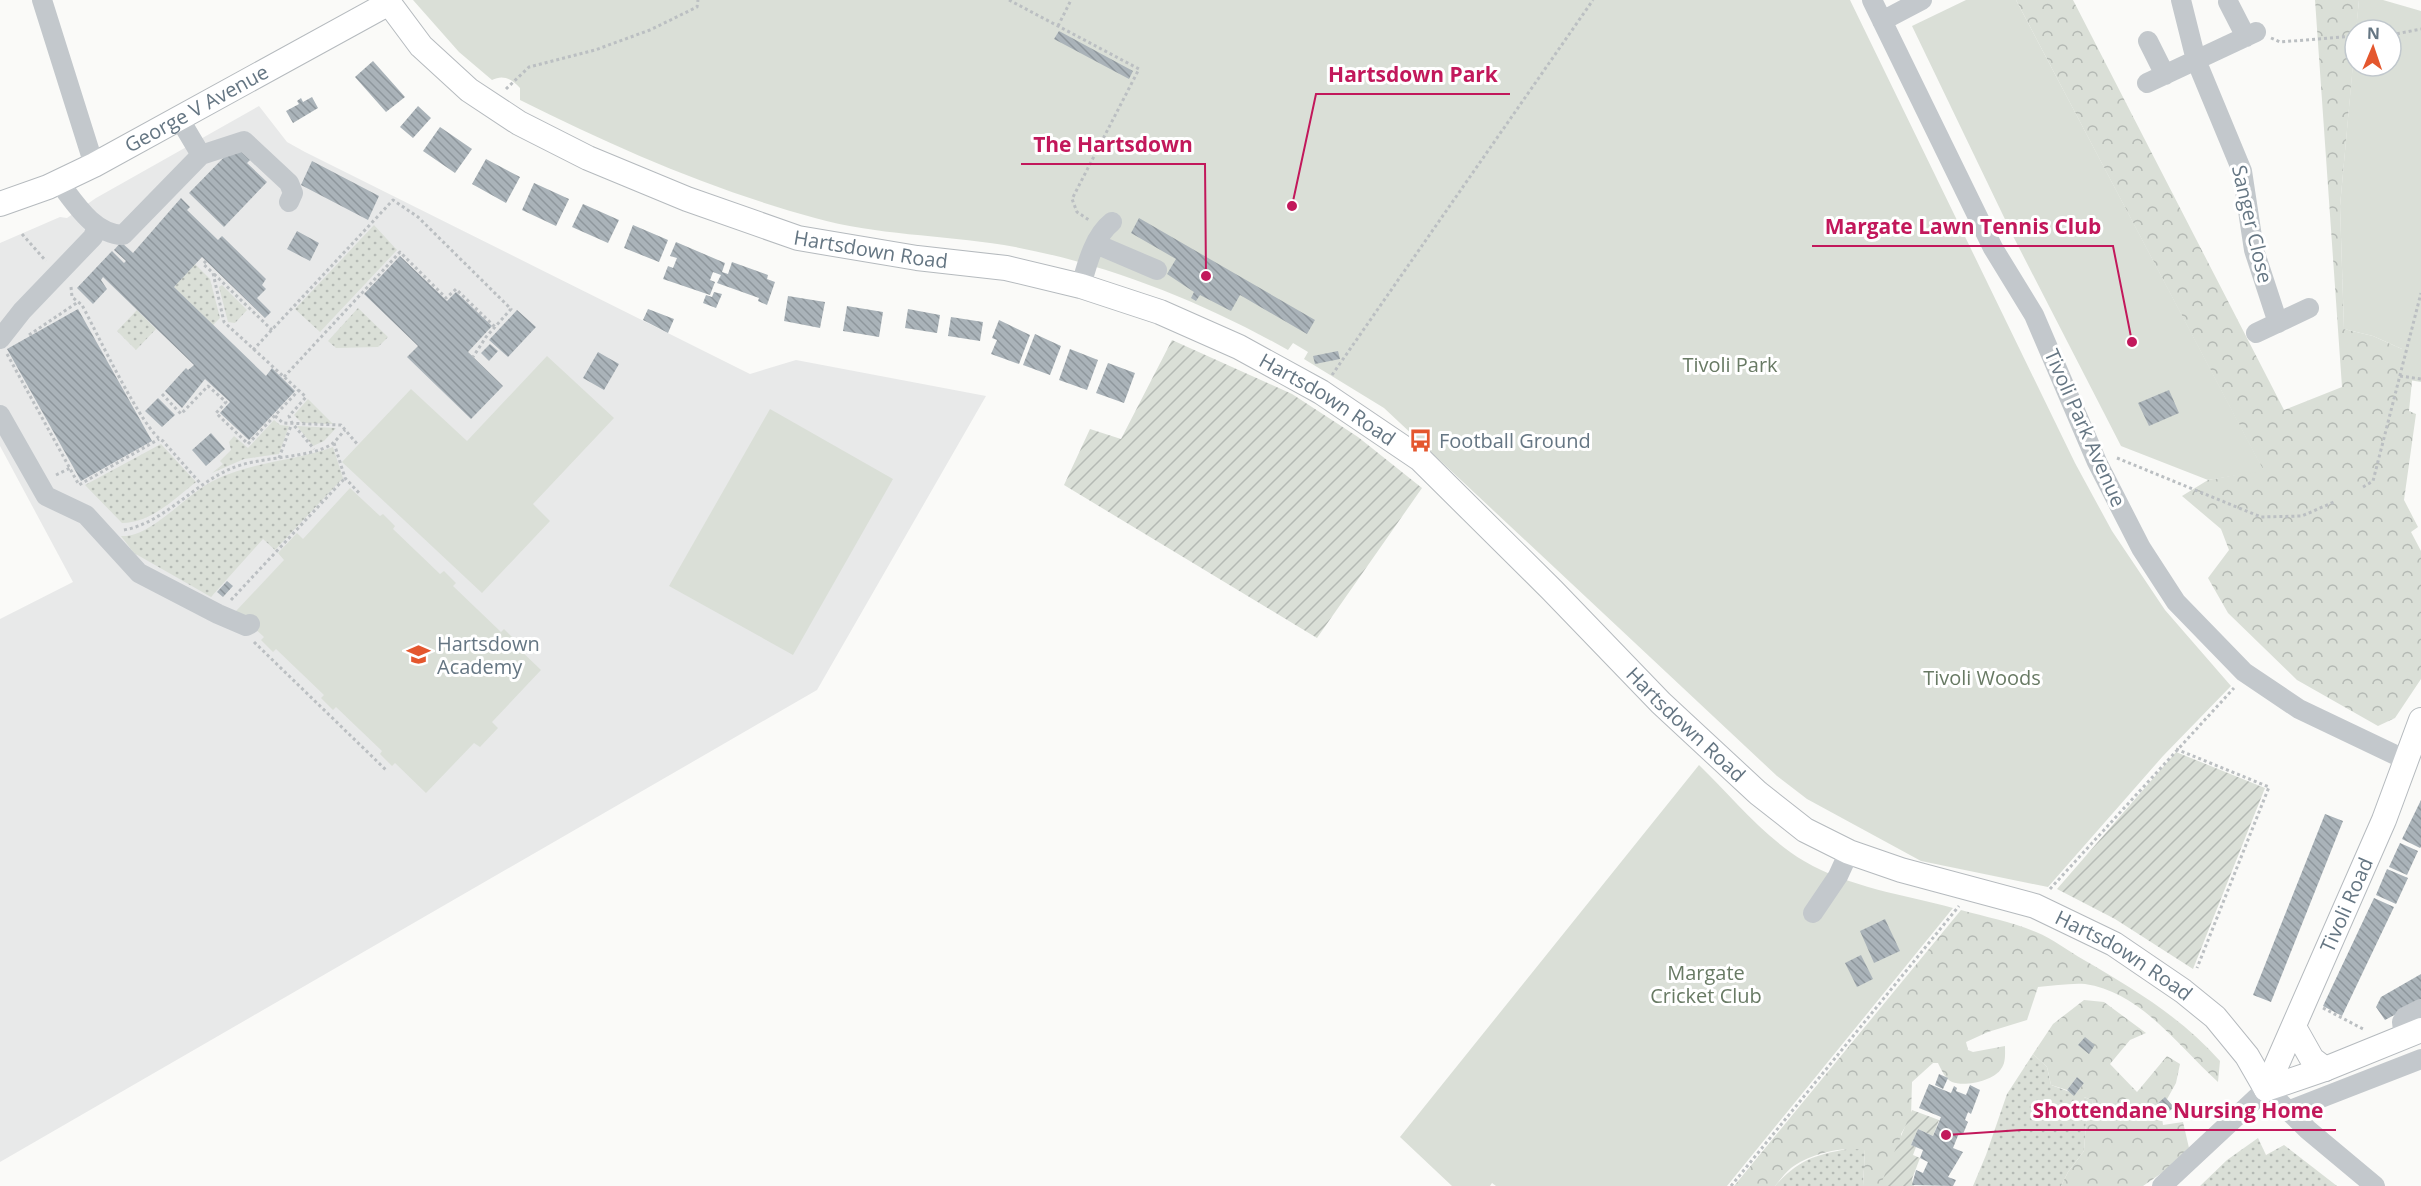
<svg xmlns="http://www.w3.org/2000/svg" width="2421" height="1186" font-family="'Open Sans',sans-serif">
  <style>
    .built { fill: #e8e9e9 }
    .grass { fill: url(#grass-dots) }
    .forest { fill: url(#forest-crowns) }
    .park { fill: #dadfd7 }
    .garden { fill: url(#garden-furrows) }
    .building { fill: url(#building-back-hatch) }
    .lines { fill: none; stroke-linecap: round; stroke-linejoin: round }
    .major-casing { stroke: #b5babe; stroke-width: 26 }
    .path { stroke: #bbbfc2; stroke-width: 3; stroke-dasharray: 3 3; stroke-linecap: butt }
    .minor { stroke: #c3c8cc; stroke-width: 20 }
    .major { stroke: #fff; stroke-width: 24 }
    .labels { text-anchor: middle; stroke-width: 6; stroke-linejoin: round; paint-order: stroke }
    .street-label { font-size: 20px; fill: #657683; stroke: #fff }
    .park-label { font-size: 20px; fill: #687a64; stroke: #fff }
    .poi-label { font-size: 20px; fill: #657683; stroke: #fff; text-anchor: start }
    .leader { fill: none; stroke: #c2185b; stroke-width: 2 }
    .callout-dot { fill: #c2185b; stroke: #fff; stroke-width: 2 }
    .callout-label { font-size: 21px; text-anchor: middle; font-weight: bold; fill: #c2185b; stroke: #fff; stroke-width: 6; stroke-linejoin: round; paint-order: stroke }
  </style>
  <defs>
    <pattern id="grass-dots" width="8" height="8" patternUnits="userSpaceOnUse" patternTransform="scale(1.5)"><rect width="8" height="8" fill="#dadfd7"/><path d="M2 2h.1M6 6h.1" fill="none" stroke="#b4b9b4" stroke-width="1.8" stroke-linecap="round"/></pattern>
    <pattern id="forest-crowns" width="20" height="18" patternUnits="userSpaceOnUse" patternTransform="scale(1.5)"><rect width="20" height="18" fill="#dadfd7"/><path d="M2 6a3 3 0 1 1 6 0M12 15a3 3 0 1 1 6 0" fill="none" stroke="#b4b9b4"/></pattern>
    <pattern id="garden-furrows" width="10" height="10" patternUnits="userSpaceOnUse" patternTransform="scale(1.5)"><rect width="10" height="10" fill="#dadfd7"/><path d="M-1 1l2-2M0 10L10 0M9 11l2-2" fill="none" stroke="#b4b9b4"/></pattern>
    <pattern id="building-back-hatch" width="6" height="6" patternUnits="userSpaceOnUse" patternTransform="scale(1.5)"><rect width="6" height="6" fill="#aab3b9"/><path d="M-1 5l2 2M0 0l6 6M5-1l2 2" fill="none" stroke="#8e969c"/></pattern>
  </defs>
  <rect width="100%" height="100%" fill="#fafaf8"/>
  <path class="built" d="M259,106L287,142L305,152L750,374L796,360L986,396L817,690L0,1162V619L73,582L0,446V243L60,217L67,218L96,198Z"/>
  <path class="grass" d="M374,225L397,250L320,332L295,309Z
    M195,264L210,279L220,318L213,325L174,287Z
    M222,285L247,310L235,323L228,322L219,287Z
    M358,308L388,337L378,347L336,348L328,341Z
    M137,310L156,329L136,350L117,331Z
    M308,399L333,424H332L302,423L294,415Z
    M274,420L280,425L289,426L279,454L244,459L212,473L223,464L220,461L231,450L229,442L234,436L248,448Z
    M297,426L336,428L324,441L313,446Z
    M161,444L196,482C174,499 151,523 122,523L85,485Z
    M333,447L343,478L275,550L263,539L211,597L134,553L121,536C149,538 182,499 206,485C245,462 291,462 333,447Z
    M2033,1054L2047,1067L2051,1085L2092,1100L2093,1109L2086,1122L2084,1151L2068,1172L2061,1186H1973L1986,1155L2007,1094Z
    M2258,1138L2266,1155L2284,1145L2337,1186H2200L2227,1160Z
    M1854,1148L1865,1149L1863,1186H1775C1800,1158 1818,1154 1854,1148Z"/>
  <path class="forest" d="M2016,0H2073L2284,410L2342,387L2315,0H2359L2340,206L2344,329L2373,336L2402,349L2412,381L2409,411L2416,414L2404,500L2418,527L2411,532L2421,551V679L2395,718L2378,726L2297,680L2228,613L2208,578L2229,550L2221,529L2182,496L2208,480L2263,470Z
    M1961,910C1986,917 2012,922 2036,932C2053,939 2068,951 2084,960C2134,989 2182,1018 2220,1061L2218,1082C2179,1047 2141,992 2085,984C2070,983 2053,986 2038,987L2027,1020L1988,1032L1966,1042L1968,1050L1973,1052L2005,1046C2005,1053 2006,1063 2001,1069C1993,1081 1965,1087 1952,1082C1945,1079 1941,1069 1938,1063H1933L1912,1082L1911,1117L1901,1134L1902,1150L1894,1186H1863L1865,1150C1842,1146 1809,1154 1791,1168C1785,1173 1780,1180 1775,1186H1734Z
    M2084,1000L2104,1002L2146,1033L2130,1040L2110,1064L2137,1092L2167,1056L2180,1064L2176,1083L2161,1110L2163,1125L2183,1122L2189,1148L2169,1168L2143,1186H2061L2068,1172L2084,1151L2086,1122L2093,1109L2092,1100L2084,1097L2074,1100V1096L2084,1083L2077,1077L2067,1090L2051,1085L2047,1067L2033,1054L2053,1024Z"/>
  <path class="park" d="M413,0H1850L2075,463L2112,531L2165,610L2231,686L2163,756L2048,887L1921,861L1807,799L1777,776L1384,408L1304,359L1308,352L1293,343L1288,350C1201,301 1103,262 1004,245C941,235 876,235 815,218C712,190 614,147 520,100V88C512,79 503,74 492,80L459,52Z
    M1966,0H2016L2264,471L2208,480L2121,446L2014,238L1912,26Z
    M2359,0H2383L2421,11V382L2397,378L2402,349L2373,336L2344,329L2340,206L2355,41V66H2391V30H2356Z
    M547,356L614,418L533,504L550,521L482,593L342,462L411,389L467,441Z
    M770,409L893,479L793,655L669,586Z
    M350,488L380,516L383,514L395,526L393,529L440,574L444,571L456,583L453,586L501,632L504,629L516,641L514,644L541,670L492,722L498,728L480,747L474,743L426,793L395,763L392,766L380,754L382,751L336,707L333,710L321,698L324,695L276,649L273,652L261,640L264,637L236,611L284,560L278,553L297,533L303,539Z
    M1699,765C1732,797 1765,838 1804,861C1848,887 1905,895 1953,908L1727,1186H1496L1492,1183L1490,1186H1452L1400,1137Z"/>
  <path class="garden" d="M1172,340L1292,394L1358,437L1422,488L1317,638L1064,485L1090,429L1121,439Z
    M2176,752L2265,788L2193,969L2115,919L2057,889Z
    M1912,1110L1939,1120L1933,1136L1918,1129L1911,1145L1916,1147L1913,1155L1920,1158L1912,1179L1914,1186H1880Z"/>
  <path class="building" d="M1059,31L1133,71L1129,79L1054,39Z
    M373,61L405,97L386,112L355,77Z
    M312,97L318,108L293,123L286,111L299,104L297,101L301,98L303,102Z
    M418,106L431,118L413,138L400,127Z
    M440,127L472,149L455,173L423,151Z
    M242,148L252,158L247,163L267,182L224,227L189,193L232,149Z
    M486,159L520,177L506,203L472,184Z
    M312,161L379,196L368,220L301,185Z
    M534,183L569,199L556,226L522,210Z
    M181,198L190,207L187,210L218,240L222,236L266,279L262,285L266,289L257,298L271,312L265,318L202,257L174,287L266,376L272,368L295,391L249,440L220,413L230,402L205,379L182,408L165,391L186,368L188,370L194,365L103,277L101,280L107,289L93,304L77,288L112,251L124,263L126,261L114,250L121,242L133,253Z
    M583,204L619,220L608,243L572,227Z
    M1139,218L1315,320L1307,334L1240,295L1231,311L1200,295L1196,301L1191,298L1194,292L1167,274L1176,259L1131,233Z
    M633,225L668,240L659,262L624,248Z
    M297,231L319,243L310,261L287,249Z
    M676,242L725,263L722,272L728,274L732,262L768,275L767,279L775,282L767,305L758,301L759,298L717,283L721,275L713,272L710,280L715,282L710,295L663,279L668,266L673,268L677,258L670,256Z
    M400,256L447,301L456,292L492,326L468,352L503,386L471,419L407,357L418,346L364,294Z
    M714,292L722,294L716,308L703,303L706,295L712,297Z
    M788,296L825,302L820,328L784,321Z
    M847,306L883,312L879,337L843,331Z
    M78,309L152,441L81,481L7,349Z
    M648,309L674,319L668,333L643,320Z
    M908,309L940,315L937,333L905,328Z
    M517,310L536,327L508,357L489,340Z
    M951,317L983,322L980,341L948,336Z
    M999,320L1030,335L1019,364L991,354L997,340L992,338Z
    M1035,334L1061,346L1050,375L1023,365Z
    M490,344L498,351L489,361L481,353Z
    M1070,349L1098,360L1087,390L1059,380Z
    M1338,351L1340,359L1315,364L1313,356Z
    M598,352L619,364L604,390L583,378Z
    M1108,363L1135,373L1124,403L1096,393Z
    M2169,390L2179,413L2149,426L2138,403Z
    M158,398L175,415L162,427L145,411Z
    M211,433L225,449L206,466L192,450Z
    M227,581L233,586L223,597L217,592Z
    M2421,800V847L2420,848L2402,839Z
    M2325,814L2343,821L2271,1002L2253,995Z
    M2400,843L2418,851L2407,875L2389,867Z
    M2387,869L2408,878L2396,904L2376,895Z
    M2374,898L2394,907L2342,1016L2323,1006Z
    M1885,919L1900,951L1874,963L1860,931Z
    M1861,955L1873,979L1857,987L1845,963Z
    M2421,974V1001L2385,1020L2376,1007L2381,997Z
    M2085,1037L2095,1045L2089,1054L2078,1045Z
    M1939,1074L1948,1078L1943,1089L1935,1085Z
    M2077,1077L2084,1083L2074,1096L2067,1090Z
    M1929,1084L1951,1093L1954,1086L1957,1088L1956,1091L1966,1095L1970,1085L1980,1090L1971,1114L1968,1112L1965,1120L1968,1122L1963,1134L1959,1133L1953,1148L1963,1152L1948,1177L1956,1180L1953,1186L1912,1185L1916,1170L1923,1173L1928,1162L1920,1158L1923,1150L1911,1145L1918,1129L1933,1136L1941,1117L1919,1108Z
    M2165,1097L2174,1107L2165,1115L2156,1105Z"/>
  <g class="lines">
    <defs>
      <g id="major">
        <path id="s1" d="M0,204L48,187L94,165L389,3L421,46L469,90L519,123L588,158L687,199L798,238L917,258L1006,268L1081,286L1160,312L1239,347L1321,392L1420,459L1552,590L1661,703L1758,793L1805,830L1849,852L1901,870L2035,906L2114,944L2183,991L2215,1017L2247,1056L2266,1089"/>
        <path d="M2294,1027L2312,1059L2325,1069"/>
        <path id="s2" d="M2266,1089L2384,820L2421,720"/>
        <path d="M2266,1089L2325,1069L2421,1030"/>
      </g>
    </defs>
    <use href="#major" class="major-casing"/>
    <path class="path" d="M1009,0L1139,69L1072,199L1077,212L1089,220
      M1058,26L1071,0
      M2391,35L2421,29
      M2271,38L2280,42L2355,36
      M506,89L529,67L595,50L650,30L697,7L698,0
      M22,234L46,261
      M206,261L203,264L213,273L224,322L306,397L289,416L292,423L314,449
      M214,274L272,330
      M71,287L72,297L82,305C95,329 144,433 163,441L201,484
      M29,335L78,302
      M253,350L393,200L418,217L511,309L486,337L473,357
      M7,354L79,485L159,439
      M1332,375L1593,0
      M2400,376L2421,379
      M284,377L400,252L446,298L456,289L495,327
      M162,394L181,414L208,386L226,402L216,413L248,444L299,390
      M275,416L283,423L341,425L358,445
      M334,443L345,478L360,494
      M279,458L292,423
      M2117,458L2261,517L2302,516L2336,501
      M56,475L70,468
      M2363,487L2373,481L2421,293
      M124,530C163,523 193,485 230,469C258,456 309,459 332,444C337,440 341,434 345,430
      M231,600L345,478
      M254,642L386,770
      M2176,749L2269,787L2197,968
      M2050,889L2234,688
      M2323,1008L2365,1030
      M1731,1186L1959,906"/>
    <path class="minor" d="M42,0L94,165
      M1872,0L1993,248L2034,315L2097,462L2141,548L2176,602L2244,672L2299,709L2406,760
      M2181,0L2196,60L2242,171L2254,250L2278,323
      M2228,2L2246,37
      M1882,21L1922,0
      M2148,41L2165,75
      M2147,83L2256,32
      M201,155L244,141L289,183L293,193L289,202
      M58,181C75,203 93,234 123,235L201,155L179,118
      M1096,244L1157,270
      M1081,286C1087,264 1094,236 1112,222
      M2256,333L2309,308
      M0,339L22,311L93,237L97,226
      M0,415L46,496L86,515L139,573L218,614L246,626L250,624
      M1813,913L1838,876L1849,852
      M2404,1037L2402,1022L2405,1017L2421,1009
      M2290,1110L2421,1059
      M2162,1186L2266,1089L2308,1130L2375,1186"/>
    <use href="#major" class="major"/>
  </g>
  <defs>
    <symbol id="bus-bare" viewBox="-9 -9 18 18"><path d="M-5-6H5V4H4V6H2V4H-2V6H-4V4H-5ZM-3.5-4V0h7V-4ZM-3.5 1.2v1.5H-2V1.2ZM2 1.2v1.5H3.5V1.2Z" fill="#e4572e" stroke="#fff" stroke-width="2.5" paint-order="stroke"/></symbol>
    <symbol id="school-bare" viewBox="-9 -9 18 18"><path d="M0-5L7-2L0 1L-7-2ZM-4 1L0 2.5L4 1V4Q0 6-4 4Z" fill="#e4572e" stroke="#fff" stroke-width="2.5" paint-order="stroke"/></symbol>
  </defs>
  <g fill-rule="evenodd">
    <use href="#bus-bare" x="1404" y="424" width="33" height="33"/>
    <use href="#school-bare" x="402" y="638" width="33" height="33"/>
  </g>
  <g class="labels">
    <g class="street-label">
      <text dy="7" stroke="none"><textPath href="#s1" startOffset="219">George V Avenue</textPath></text>
      <text transform="translate(2252 224) rotate(77)" y="7">Sanger Close</text>
      <text dy="7" stroke="none"><textPath href="#s1" startOffset="993">Hartsdown Road</textPath></text>
      <text dy="7" stroke="none"><textPath href="#s1" startOffset="1479">Hartsdown Road</textPath></text>
      <text transform="translate(2085 428) rotate(66)" y="7">Tivoli Park Avenue</text>
      <text dy="7" stroke="none"><textPath href="#s1" startOffset="1965">Hartsdown Road</textPath></text>
      <text dy="7" stroke="none"><textPath href="#s2" startOffset="201">Tivoli Road</textPath></text>
      <text dy="7" stroke="none"><textPath href="#s1" startOffset="2469">Hartsdown Road</textPath></text>
    </g>
    <g class="park-label">
      <text x="1730" y="372">Tivoli Park</text>
      <text x="1982" y="685">Tivoli Woods</text>
      <text x="1706" y="980">Margate<tspan x="1706" dy="23">Cricket Club</tspan></text>
    </g>
    <g class="poi-label">
      <text x="1439" y="448">Football Ground</text>
      <text x="437" y="651">Hartsdown<tspan x="437" dy="23">Academy</tspan></text>
    </g>
  </g>
  <path class="leader" d="M1292 206L1316 94H1510M1206 276L1205 164H1021M2132 342L2113 246H1812M1946 1135L2021 1130H2336"/>
  <g class="callout-dot">
    <circle cx="1292" cy="206" r="6"/>
    <circle cx="1206" cy="276" r="6"/>
    <circle cx="2132" cy="342" r="6"/>
    <circle cx="1946" cy="1135" r="6"/>
  </g>
  <g class="callout-label">
    <text x="1413" y="82">Hartsdown Park</text>
    <text x="1113" y="152">The Hartsdown</text>
    <text x="1963" y="234">Margate Lawn Tennis Club</text>
    <text x="2178" y="1118">Shottendane Nursing Home</text>
  </g>
  <g transform="translate(2373 48) rotate(2)"><circle r="28" fill="#ffffff" stroke="#c1c8cd" stroke-width="1.5"/>
  <path d="M0-4.5L10 22L0 15L-10 22Z" fill="#e4572e"/>
  <text y="-9" font-size="16" font-weight="bold" text-anchor="middle" fill="#657683">N</text>
  </g>
</svg>
